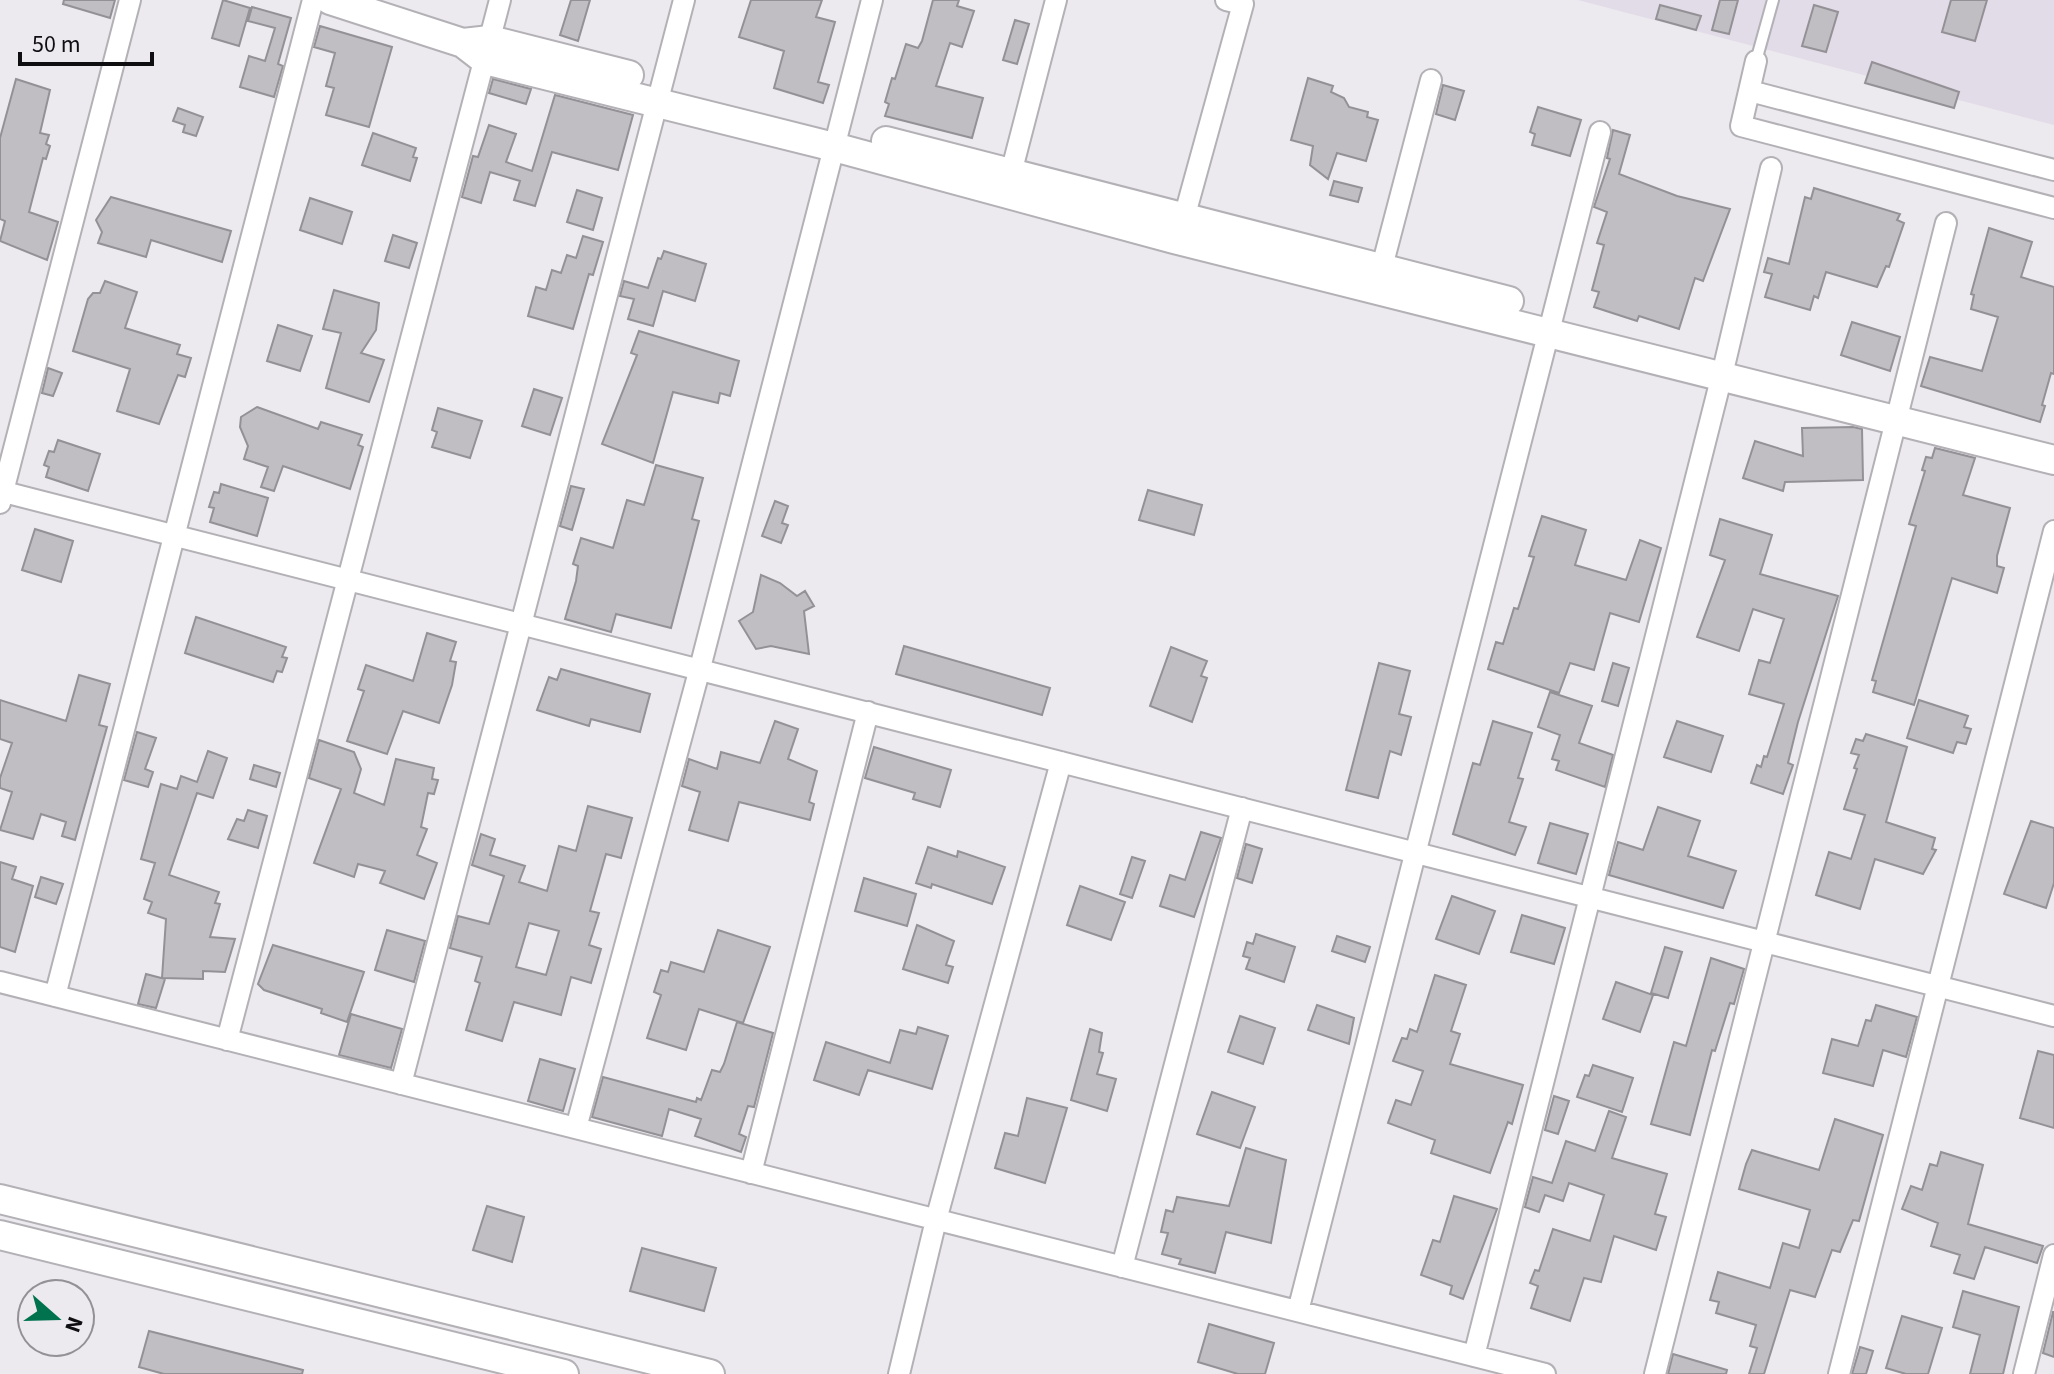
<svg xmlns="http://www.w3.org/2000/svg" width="2054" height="1374" font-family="'Source Sans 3',sans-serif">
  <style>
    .built { fill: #e2dbe8 }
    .building { fill: #c1bec3; stroke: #949196; stroke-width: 2; fill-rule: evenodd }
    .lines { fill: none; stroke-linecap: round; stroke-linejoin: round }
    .service-casing { stroke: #b4b1b6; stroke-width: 14 }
    .minor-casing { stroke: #b4b1b6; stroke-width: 24 }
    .secondary-casing { stroke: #b4b1b6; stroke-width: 32 }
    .service { stroke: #fff; stroke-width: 10 }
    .minor { stroke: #fff; stroke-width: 20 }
    .secondary { stroke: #fff; stroke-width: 28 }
  </style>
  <rect width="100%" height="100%" fill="#ece9ef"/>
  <path class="built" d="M1578,0H2054V125Z"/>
  <path class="building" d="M64,0H115L110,18L63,4Z
    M223,0L250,8L239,46L212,38Z
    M571,0H590L578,41L560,35Z
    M751,0H822L816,17L835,22L818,82L829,85L823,103L774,88L784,51L739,37Z
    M933,0H959L957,6L974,11L962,47L950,43L936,86L983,98L972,138L885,116L889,104L885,102L892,78L895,79L906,44L918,48L922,41Z
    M1720,0H1738L1729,34L1712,30Z
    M1951,0H1987L1975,41L1942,32Z
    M1660,5L1701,16L1696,30L1656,19Z
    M1814,5L1838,12L1826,52L1802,46Z
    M252,7L291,18L278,64L283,66L274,97L240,87L249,56L265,61L275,28L248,21Z
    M1015,20L1029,24L1017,64L1003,60Z
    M320,26L392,47L369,127L326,115L334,88L326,86L335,53L314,47Z
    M1872,62L1959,92L1954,108L1865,83Z
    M1308,78L1333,86L1331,92L1344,98L1349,107L1368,112L1367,117L1378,120L1366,161L1337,153L1328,179L1310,165L1313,146L1291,140Z
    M16,79L50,90L40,133L49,135L46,144L50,146L46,159L43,158L29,212L58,222L47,260L0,241L5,221L0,219V138Z
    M493,79L531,89L526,104L489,93Z
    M1443,85L1464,91L1455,120L1436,114Z
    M555,95L633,115L618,170L552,152L535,206L514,200L520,181L490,172L481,203L462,197L473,156L478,157L489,125L516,134L506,162L532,171Z
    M1538,107L1581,120L1570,156L1532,145L1535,134L1530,132Z
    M178,108L203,117L196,136L183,132L185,125L173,121Z
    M1613,130L1630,135L1619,174L1677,196L1730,209L1703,281L1695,278L1679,329L1639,316L1637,321L1594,307L1599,292L1592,290L1604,245L1597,243L1607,212L1594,207L1610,159L1607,158Z
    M373,133L416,148L413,157L417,158L410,181L362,165Z
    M1334,181L1362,188L1358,202L1330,195Z
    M1814,188L1900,214L1897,220L1904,223L1889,267L1886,266L1877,287L1826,272L1818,298L1814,296L1810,310L1765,297L1772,274L1764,272L1768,258L1789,264L1805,197L1811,199Z
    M577,190L602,198L593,230L567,222Z
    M111,197L231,231L222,262L151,240L146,257L98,243L102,232L96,220Z
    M310,198L352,212L342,244L300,230Z
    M1989,228L2032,242L2021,277L2054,287V374L2051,373L2042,405L2045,406L2040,422L1921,386L1930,357L1982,371L1998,317L1971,309L1974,295L1971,294Z
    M393,235L417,243L409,268L385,261Z
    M583,236L603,242L593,275L589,274L573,329L528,316L536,287L546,290L552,270L561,273L567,255L576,258Z
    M664,251L706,264L695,301L663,291L653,326L628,319L634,299L620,296L624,281L648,288L658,258L661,259Z
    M105,281L137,292L125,328L180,345L177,354L191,358L185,377L178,375L159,424L117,411L130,369L73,351L88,299L93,293H100Z
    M334,290L379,303L376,330L361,353L384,360L369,402L326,388L341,333L323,329Z
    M1852,322L1900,337L1890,371L1841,355Z
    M278,325L312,336L300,371L267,361Z
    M639,331L739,361L730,396L720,393L718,403L673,392L653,463L602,444L637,355L631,353Z
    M48,368L62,373L53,396L42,393Z
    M534,389L562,398L550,435L522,426Z
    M257,407L318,429L321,422L362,435L358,445L363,447L350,489L283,466L274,491L261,487L268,467L244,459L248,446L240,427L241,417Z
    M438,408L482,421L470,458L432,447L437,432L432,430Z
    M1853,427L1862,429L1863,480L1785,482L1783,491L1743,478L1755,441L1803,456L1802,428Z
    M58,440L100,454L88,491L46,477L49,467L44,465L49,451L54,452Z
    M1935,448L1975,458L1963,495L2010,508L1997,556V566L2004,568L1997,593L1952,578L1914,705L1873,692L1876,681L1872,680L1916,526L1909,524L1925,471L1922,470L1926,457L1932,458Z
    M656,465L703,478L692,519L699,521L671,628L616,614L611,632L565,619L576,581L578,566L573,564L581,538L613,548L627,500L644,505Z
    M221,484L268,498L257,536L210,522L214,508L209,507L214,492L219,493Z
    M571,486L584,489L572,530L560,526Z
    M1148,490L1202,505L1194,535L1139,520Z
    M775,501L788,506L782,523L788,525L781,543L762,536Z
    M1542,516L1586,530L1575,565L1626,580L1640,540L1661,548L1639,622L1610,613L1594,670L1570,663L1559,693L1488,669L1496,642L1503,644L1514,608L1518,609L1534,557L1529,556Z
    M1720,519L1772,535L1760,574L1838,596L1798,722L1788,763L1793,765L1783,794L1751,783L1757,765L1761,767L1764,756L1767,757L1784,704L1749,694L1759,660L1770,663L1784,619L1753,609L1739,651L1697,637L1725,560L1710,555Z
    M35,529L73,541L61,582L22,570Z
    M761,575L780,583L797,596L805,591L814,606L804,611L809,654L771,646L756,649L739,621L753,612Z
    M196,617L286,647L282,657L287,658L282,672L277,671L273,682L185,653Z
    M427,633L456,642L450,661L456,662L452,685L439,723L403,711L387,754L347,741L364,691L358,689L366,665L413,681Z
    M904,646L1050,688L1042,715L896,674Z
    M1171,647L1207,661L1201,676L1207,678L1192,722L1150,706Z
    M1379,663L1410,671L1399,714L1411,717L1401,755L1390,751L1378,798L1346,790Z
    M1613,663L1629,668L1618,706L1602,701Z
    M561,669L650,694L640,732L591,719L589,726L537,710L549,677L557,680Z
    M79,675L110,684L99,725L107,727L75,840L62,836L66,822L41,814L33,839L0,830L12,792L0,788V778L12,743L0,739V700L66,721Z
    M1550,692L1592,706L1579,743L1613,755L1605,787L1556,770L1559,761L1552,759L1560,735L1538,727Z
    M1919,700L1968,716L1964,727L1971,729L1966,744L1957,742L1953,753L1907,738Z
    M775,721L798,729L788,759L817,771L809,802L814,804L810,820L739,802L728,841L689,830L700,792L682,786L689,759L717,769L721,752L760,763Z
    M1493,721L1532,733L1518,778L1523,779L1509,822L1526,827L1515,855L1453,834L1473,763L1480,765Z
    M1677,721L1723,736L1711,772L1664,757Z
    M137,732L156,738L145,769L153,772L148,787L124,780Z
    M1866,734L1907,747L1886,822L1935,838L1932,849L1936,850L1923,874L1875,859L1860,909L1816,895L1829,852L1851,859L1865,815L1844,809L1857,769L1854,768L1859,755L1851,753L1856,739L1863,741Z
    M319,740L354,752L361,769L354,793L384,805L396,759L434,768L432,779L438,780L434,794L428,793L421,827L427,829L417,855L437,863L424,899L380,883L385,871L358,864L354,877L314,863L341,789L309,778Z
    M874,747L951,770L940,807L913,799L915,793L865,778Z
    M208,751L227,758L213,798L197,793L169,875L219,892L215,903L220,904L210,937L235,939L225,972L203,971V979L162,978L166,919L148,913L152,902L144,899L155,863L141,859L161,784L177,789L181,776L197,782Z
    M254,765L280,773L276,787L250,779Z
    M588,806L632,818L621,858L606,854L590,911L599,913L589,945L601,949L591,983L571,977L561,1015L514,1002L502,1041L466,1030L480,983L475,981L482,957L450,948L458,916L489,924L504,876L472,865L481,834L495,839L490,855L525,866L519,882L547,891L559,846L576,851ZM529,923L559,931L546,975L516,967Z
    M1658,807L1700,821L1688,856L1736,871L1723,908L1609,875L1618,842L1643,850Z
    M248,810L267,816L258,848L228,839L237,819L244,821Z
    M2031,821L2054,828V883L2046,908L2004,894Z
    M1550,823L1588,834L1576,874L1538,863Z
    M1201,832L1221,838L1194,917L1160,906L1170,875L1185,880Z
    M1246,844L1262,849L1252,883L1237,878Z
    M928,847L957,857L958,851L1005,867L992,904L932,884L931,888L916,883Z
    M1132,857L1145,861L1132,898L1120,894Z
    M0,862L16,867L12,879L33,886L15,952L0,947Z
    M41,877L63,884L56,904L35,897Z
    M864,878L916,894L907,926L855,911Z
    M1080,886L1125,902L1111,940L1067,925Z
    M1452,896L1495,911L1479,954L1436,939Z
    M1522,915L1565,928L1554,964L1511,952Z
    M917,925L954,941L946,965L953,967L948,983L903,969Z
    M387,930L425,941L414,982L375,970Z
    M718,930L770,947L743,1023L699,1009L686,1050L647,1038L661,995L654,992L661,970L668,972L671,962L704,972Z
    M1256,934L1295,947L1284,982L1246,969L1250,958L1243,956L1247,942L1253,944Z
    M1337,936L1370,947L1365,962L1332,951Z
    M273,945L364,972L347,1022L321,1013L322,1009L264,990L258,984Z
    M1665,947L1682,952L1668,998L1651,993Z
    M1711,958L1744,969L1734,1004L1730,1003L1715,1051L1712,1050L1690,1135L1651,1124L1674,1042L1686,1046Z
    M146,974L165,979L156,1008L138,1004Z
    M1435,975L1466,985L1451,1031L1460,1034L1450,1064L1523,1085L1512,1124L1508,1122L1490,1173L1431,1153L1435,1140L1388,1123L1396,1100L1411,1105L1423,1071L1393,1061L1402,1038L1407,1039L1410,1029L1417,1032Z
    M1616,982L1653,995L1640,1032L1603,1019Z
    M1317,1005L1354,1018L1349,1044L1308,1030Z
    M1876,1005L1917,1017L1906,1057L1883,1050L1873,1086L1823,1073L1832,1039L1858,1046L1866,1020L1871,1021Z
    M351,1014L402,1029L391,1068L339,1055Z
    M1240,1016L1275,1028L1263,1064L1228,1052Z
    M737,1022L773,1033L754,1107L748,1106L739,1134L746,1137L741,1152L695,1136L701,1119L669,1109L662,1136L592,1117L603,1077L696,1102L697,1098L701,1100L712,1070L720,1072L724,1064Z
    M918,1027L948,1036L932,1089L868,1070L859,1095L814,1080L826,1042L890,1063L900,1030L916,1034Z
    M1090,1029L1102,1033L1099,1052L1103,1053L1097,1074L1116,1079L1107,1111L1071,1100Z
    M2038,1051L2054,1055V1128L2020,1118Z
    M540,1059L575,1069L563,1111L528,1101Z
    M1593,1065L1633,1078L1622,1112L1577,1097L1585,1075L1589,1076Z
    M1212,1092L1255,1107L1240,1148L1197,1134Z
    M1554,1096L1569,1101L1558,1134L1545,1130Z
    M1027,1098L1067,1108L1045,1183L995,1168L1005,1133L1018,1136Z
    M1609,1111L1626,1117L1612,1158L1667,1174L1655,1214L1666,1217L1656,1250L1614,1236L1601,1282L1584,1278L1570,1321L1531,1308L1538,1286L1530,1283L1535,1270L1539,1271L1553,1229L1590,1241L1604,1195L1569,1183L1563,1201L1545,1195L1539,1212L1525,1207L1533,1177L1552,1183L1566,1141L1595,1151Z
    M1835,1119L1883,1135L1859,1221L1853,1220L1840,1252L1832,1250L1815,1297L1790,1290L1764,1374H1749L1757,1348L1750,1346L1756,1325L1716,1313L1719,1302L1710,1300L1718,1272L1770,1288L1783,1243L1799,1248L1810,1210L1739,1189L1746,1164L1752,1150L1819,1170Z
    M1246,1148L1286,1160L1271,1243L1226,1232L1215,1273L1179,1264L1181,1259L1162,1254L1168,1233L1161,1232L1166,1210L1173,1212L1177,1197L1229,1206Z
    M1941,1152L1983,1165L1968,1224L2043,1246L2037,1263L1985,1247L1974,1279L1954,1273L1960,1255L1931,1246L1938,1223L1902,1209L1911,1186L1922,1190L1930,1164L1937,1166Z
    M1454,1196L1497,1209L1463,1299L1450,1294L1452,1286L1421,1275L1433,1240L1440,1242Z
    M487,1206L524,1217L512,1262L473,1250Z
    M642,1248L716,1268L704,1311L630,1291Z
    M1963,1291L2019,1307L2003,1374H1970L1980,1335L1953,1327Z
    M2053,1312H2054V1357L2043,1353Z
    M1902,1316L1942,1328L1928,1374H1906L1886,1368Z
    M1209,1324L1274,1343L1265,1374H1238L1198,1362Z
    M149,1331L303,1370L302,1374H164L139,1367Z
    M1860,1347L1873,1351L1866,1374H1852Z
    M1673,1354L1727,1370L1726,1374H1668Z"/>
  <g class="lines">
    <defs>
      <path id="service" d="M1756,61L1773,0"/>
      <path id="minor" d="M1756,61L1741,126L2054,208
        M1750,91L2054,170
        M1011,173L1056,0
        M1184,218L1243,4L1226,0
        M1378,282L1431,80
        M0,491L2054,1016
        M0,503L130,0
        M0,982L1545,1374
        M55,996L313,0
        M227,1040L500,0
        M401,1084L684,0
        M576,1128L700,668L872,0
        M751,1173L868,712
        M1122,1267L1242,808
        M1298,1311L1600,132
        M1474,1356L1722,375L1771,168
        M899,1374L936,1220L1061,762
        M1655,1374L1946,223
        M1839,1374L2054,531
        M2024,1374L2054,1255"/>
      <path id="secondary" d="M330,0L463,43L485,60L834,147L1174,239L2054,460
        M463,43L490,40L629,75
        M886,141L1509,301
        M0,1199L710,1374
        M0,1235L564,1374"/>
    </defs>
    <use href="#service" class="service-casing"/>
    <use href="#minor" class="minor-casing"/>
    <use href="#secondary" class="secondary-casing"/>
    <use href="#service" class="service"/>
    <use href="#minor" class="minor"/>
    <use href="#secondary" class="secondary"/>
  </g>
  <g transform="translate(56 1318) rotate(110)"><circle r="38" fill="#ece9ef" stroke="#949196" stroke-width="2"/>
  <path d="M0-6L14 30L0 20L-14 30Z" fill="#00734e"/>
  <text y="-12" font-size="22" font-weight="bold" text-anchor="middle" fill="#0f0e10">N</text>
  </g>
  <path d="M20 52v12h132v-12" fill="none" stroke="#0f0e10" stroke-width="4"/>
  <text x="32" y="52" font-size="24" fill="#0f0e10" stroke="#ece9ef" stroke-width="6" paint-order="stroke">50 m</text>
</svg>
